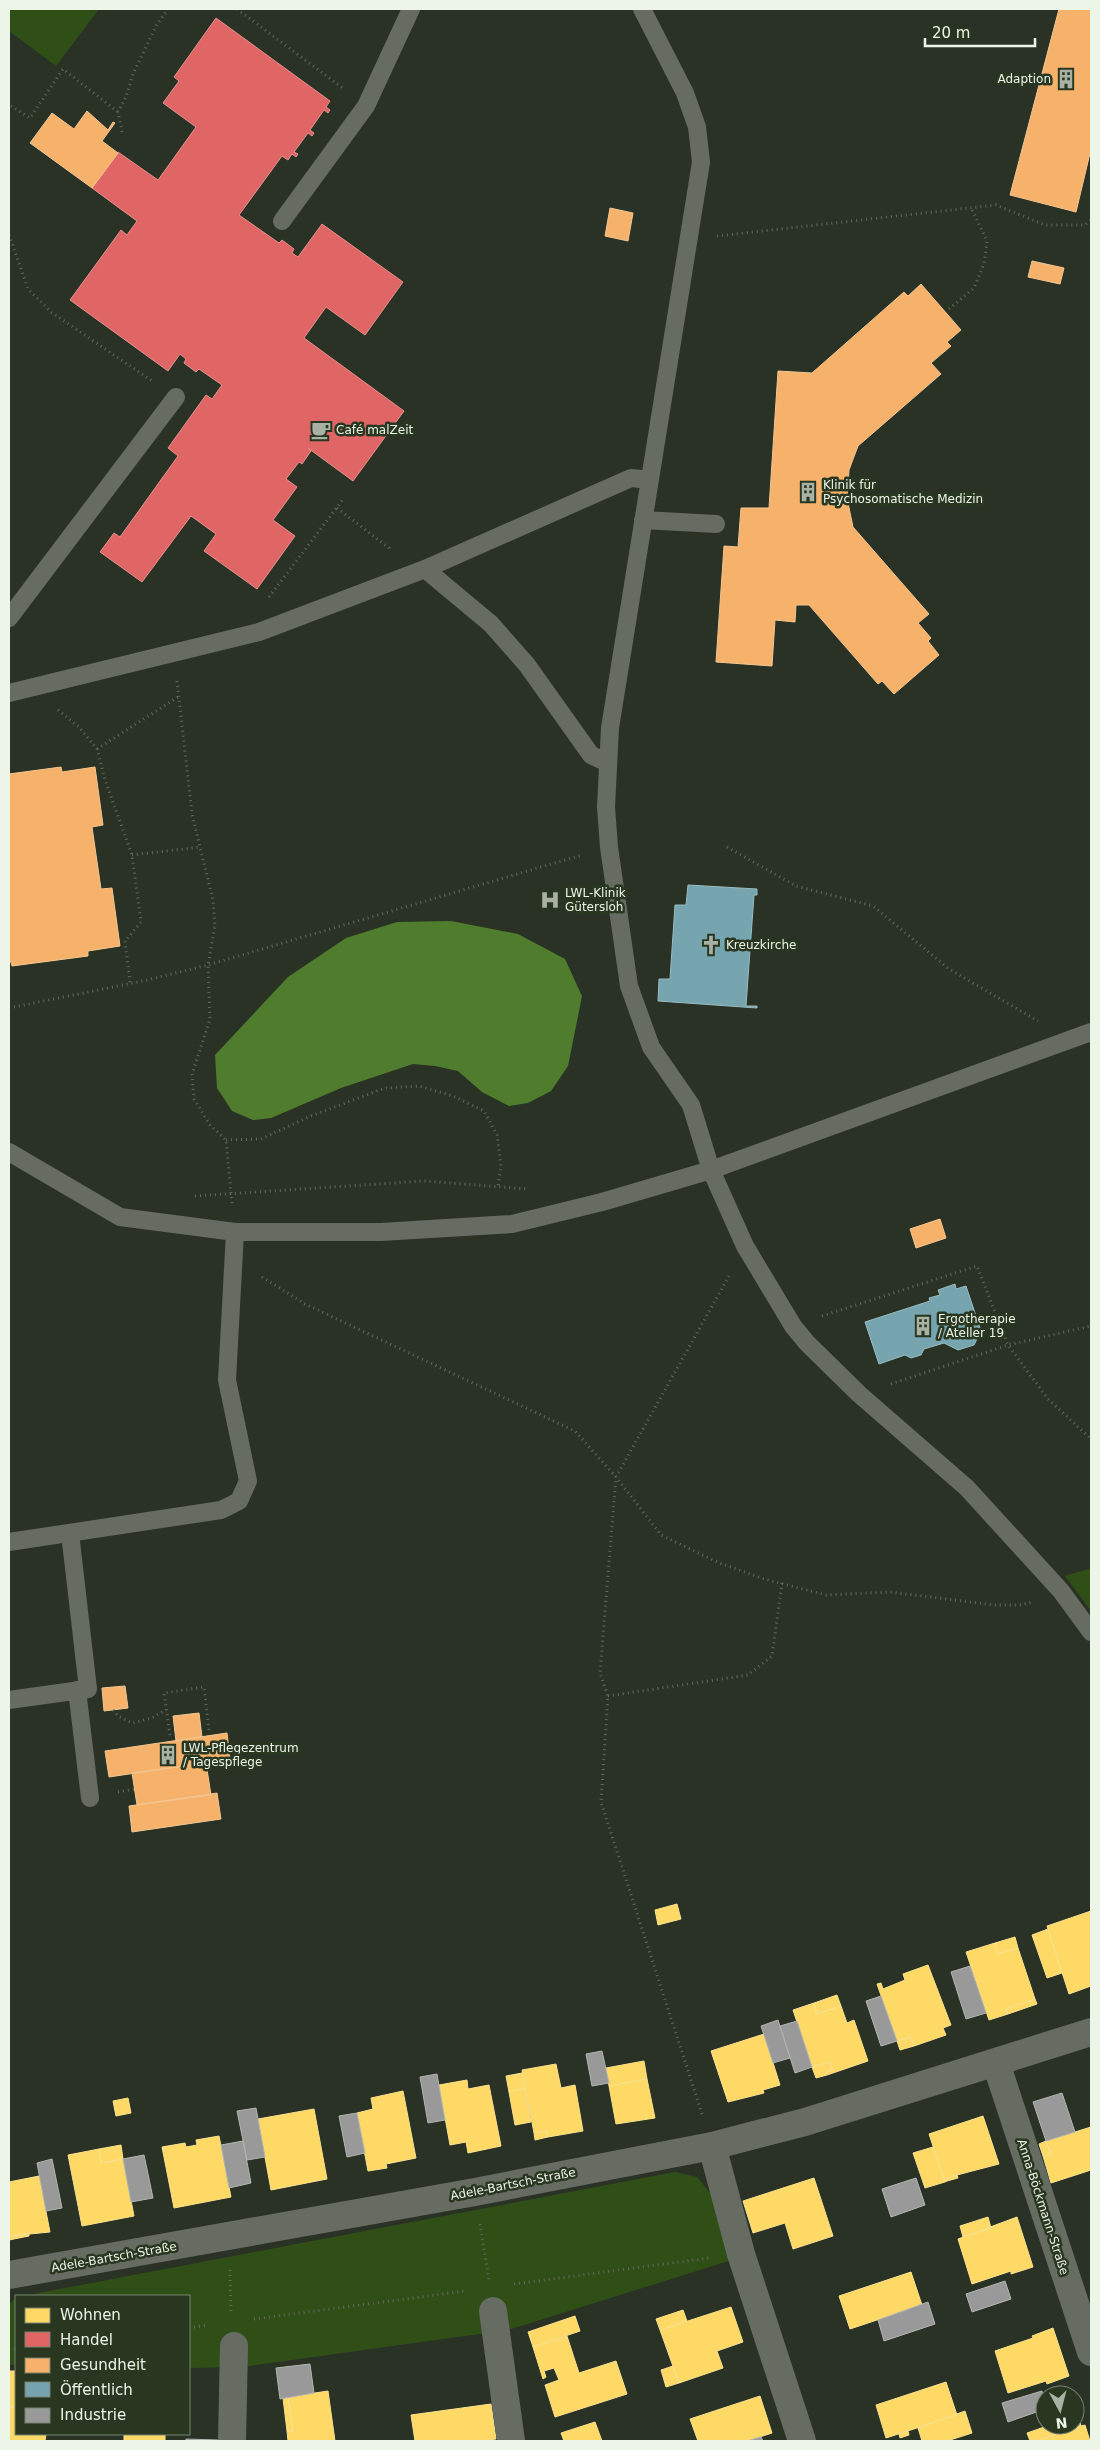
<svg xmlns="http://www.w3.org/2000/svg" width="1100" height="2450" font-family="'DejaVu Sans',sans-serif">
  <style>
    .green { fill: #304f17 }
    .water { fill: #4f7d2d }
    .homes { fill: #ffd966; stroke: #f9e18d }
    .shops { fill: #e06666; stroke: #e4918d }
    .health { fill: #f6b26b; stroke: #f3c690 }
    .public { fill: #76a5af; stroke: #99bdc0 }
    .industry { fill: #999; stroke: #b2b5b0 }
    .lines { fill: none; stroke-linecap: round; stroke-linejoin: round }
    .path { stroke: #62695f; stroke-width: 3; stroke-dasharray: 1 4; stroke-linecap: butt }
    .service { stroke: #666c62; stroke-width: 18 }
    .minor { stroke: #666c62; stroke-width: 28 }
    .labels { text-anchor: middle; stroke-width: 5; stroke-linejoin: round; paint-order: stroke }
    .poi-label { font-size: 12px; fill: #ecf5e7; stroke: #293721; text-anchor: start }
    .street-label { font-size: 12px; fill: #ecf5e7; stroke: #293721 }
  </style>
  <rect width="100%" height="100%" fill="#2a3226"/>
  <path class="green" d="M9,9H99L56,66L9,31Z
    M1091,1568V1611L1065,1576Z
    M675,2172L697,2177L712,2195L732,2260L508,2330L242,2367L189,2368V2296H23Z
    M15,2298H16V2365H9V2305Z"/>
  <path class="water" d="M451,921L518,934L565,959L582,996L568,1066L551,1091L528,1103L509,1106L482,1092L458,1071L435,1066L413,1064L341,1088L271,1118L253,1120L232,1111L217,1088L215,1055L288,977L346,938L397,922Z"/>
  <path class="homes" d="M677,1904L681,1919L658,1925L655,1910Z
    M1091,1911V1986L1069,1994L1047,1926Z
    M1048,1929L1062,1973L1047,1978L1032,1935Z
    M1015,1937L1018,1948L998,1954L995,1943Z
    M995,1943L998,1954L1018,1948L1035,1999L1006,2009L1008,2014L989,2020L966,1952Z
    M928,1965L951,2025L943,2028L946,2035L914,2046L911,2037L897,2041L877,1984L881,1983L883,1989L905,1980L903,1974Z
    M837,1995L841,2006L817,2014L814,2003Z
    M1035,1999L1037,2004L1008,2014L1006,2009Z
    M814,2003L817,2014L841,2006L847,2023L854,2020L868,2061L827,2075L826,2072L832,2070L830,2062L812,2067L793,2010Z
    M764,2034L780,2085L763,2090L764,2093L728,2102L711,2051Z
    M911,2037L914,2046L900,2050L897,2041Z
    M644,2061L647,2079L609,2086L606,2068Z
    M830,2062L832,2070L826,2072L827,2075L816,2078L812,2067Z
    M556,2064L561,2088L575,2085L583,2131L548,2137L547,2131L534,2133L522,2070Z
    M522,2073L525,2088L509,2092L506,2076Z
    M647,2079L655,2118L616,2124L609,2086Z
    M467,2080L468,2089L489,2085L501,2146L468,2153L466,2142L450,2145L439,2085Z
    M525,2088L531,2122L515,2125L509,2092Z
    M403,2091L416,2158L386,2164L387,2168L368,2171L357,2113L373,2109L371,2098Z
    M128,2098L131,2113L116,2116L113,2101Z
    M314,2109L327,2179L271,2190L258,2119Z
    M983,2116L999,2164L957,2175L946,2179L947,2181L945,2182L929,2134Z
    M1091,2127V2170L1051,2183L1043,2156L1051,2154L1046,2141Z
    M547,2131L548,2137L535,2140L534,2133Z
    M219,2136L231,2197L174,2208L162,2147L185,2143L186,2147L197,2145L196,2140Z
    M1046,2141L1051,2154L1043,2156L1039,2144Z
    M121,2145L123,2159L101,2163L99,2149Z
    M933,2147L945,2182L925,2188L913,2153Z
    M99,2149L101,2163L123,2159L134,2216L82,2226L68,2155Z
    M957,2175L958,2178L947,2181L946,2179Z
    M39,2176L50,2232L9,2236V2182Z
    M814,2178L833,2236L793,2249L785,2223L753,2233L743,2201Z
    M988,2217L991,2228L963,2237L960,2226Z
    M1017,2217L1033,2267L1011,2274V2271L972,2284L958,2239Z
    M29,2233V2236L9,2240V2236Z
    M911,2272L922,2305L850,2329L839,2296Z
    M731,2307L743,2342L717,2351L723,2368L679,2383L660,2330Z
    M683,2310L687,2321L660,2330L656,2319Z
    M575,2316L580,2331L533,2347L528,2332Z
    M1053,2328L1069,2376L1047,2384L1046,2381L1008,2393L995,2351L1033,2338L1032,2336Z
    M567,2336L579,2373L616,2361L627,2394L555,2417L545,2385L559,2380L554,2368L544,2371L546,2377L543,2379L533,2347Z
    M673,2366L679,2383L666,2387L661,2370Z
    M9,2371H16V2407H9Z
    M946,2382L957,2415L886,2438L876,2405Z
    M328,2391L335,2441H288L287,2431H293L288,2398H282Z
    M760,2396L772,2433L747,2441H698L690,2419Z
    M283,2398H288L293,2431H287Z
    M491,2404L496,2439L480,2441H415L411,2415Z
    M9,2407H16V2434H46L45,2441H9Z
    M965,2411L972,2433L947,2441H922L918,2428Z
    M1078,2416L1081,2426L1036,2441H1030L1027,2433L1050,2425H1075V2417Z
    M595,2422L602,2441H564L561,2433Z
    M1085,2425L1090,2441H1036L1081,2426Z
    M908,2431L909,2435L900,2438L899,2434Z
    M124,2434H165V2441H124Z"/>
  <path class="shops" d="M216,18L330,101L326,107L330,110L328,113L324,110L310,130L314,133L312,136L308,133L294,152L298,154L296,157L292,154L288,160L282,156L239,215L279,243L282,240L294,249L292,253L298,257L322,224L403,282L365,335L326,307L304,338L404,411L353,481L308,448L311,451L302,464L299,462L286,479L297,487L273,520L295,536L257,589L204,551L216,534L191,516L142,582L100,552L114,533L120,537L178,456L168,448L206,395L212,399L222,385L199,369L196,372L184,363L186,359L180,354L168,371L70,300L121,230L127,235L137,221L92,188L118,152L158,180L196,127L163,103L179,81L174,77Z"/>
  <path class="health" d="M1059,9H1091V149L1076,212L1010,195Z
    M87,111L108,130L113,122L115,123L102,141L118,153L92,188L30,143L52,113L74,129Z
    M610,208L633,213L628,241L605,236Z
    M1032,261L1064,268L1060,284L1028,277Z
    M921,284L961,330L947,342L951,346L931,363L941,374L858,446L849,470L847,498L853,527L929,614L918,623L931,638L928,641L939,655L894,694L882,681L878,684L809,605H796L795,622L775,620L772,666L716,662L724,546L738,547L741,508H769L778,371L812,373L904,292L908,296Z
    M61,767L62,772L95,767L103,825L92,827L101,889L112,888L120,946L88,951V956L12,966L11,962H9V774Z
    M940,1219L946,1238L916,1248L910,1229Z
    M125,1686L128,1708L104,1711L102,1688Z
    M199,1713L202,1737L176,1741L173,1716Z
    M227,1733L230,1759L109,1777L105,1751Z
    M206,1763L211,1795L137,1805L132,1773Z
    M217,1793L221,1819L132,1832L129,1806Z"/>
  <path class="public" d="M688,885L757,889V895H754L746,1006H757V1008L658,1001L659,979H670L675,905H686Z
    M955,1284L956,1289L966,1286L981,1331L974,1345L958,1350L944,1343L924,1349L921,1355L911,1358L905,1355L879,1364L865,1322L930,1301L929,1298L940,1295L938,1290Z"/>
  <path class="industry" d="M970,1966L986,2013L966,2019L951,1972Z
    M881,1996L897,2041L881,2046L866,2001Z
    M778,2020L790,2058L773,2063L761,2026Z
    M797,2021L812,2067L795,2073L780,2026Z
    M602,2051L609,2083L592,2086L586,2054Z
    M437,2074L445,2120L428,2123L420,2077Z
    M1062,2093L1075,2132L1046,2141L1033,2102Z
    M256,2108L265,2157L247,2160L237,2111Z
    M357,2113L365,2153L347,2157L339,2116Z
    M243,2141L251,2183L229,2188L221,2145Z
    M144,2155L153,2198L131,2202L123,2159Z
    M52,2159L62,2208L46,2211L37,2163Z
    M916,2178L925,2205L891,2217L882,2189Z
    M1005,2281L1011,2299L972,2312L966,2294Z
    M928,2302L935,2324L884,2341L878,2320Z
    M310,2364L314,2393L280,2399L276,2368Z
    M1042,2391L1045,2409L1008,2422L1002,2403Z
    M761,2437L763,2441H747Z
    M186,2439L218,2440L217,2441H186Z"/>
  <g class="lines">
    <path class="path" d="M237,9L344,89
      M11,106L30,118L63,69L118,112
      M122,132L118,112L126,97L133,74L156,26L168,9
      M9,235L28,289L51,312L152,381
      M717,236L996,205L1045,225H1085L1091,220
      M949,309L974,288L984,264L987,241L971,208
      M337,508L389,548L390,552
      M269,597L344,498
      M177,681L192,814L213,900L215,926L208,965L210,1019L192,1074L194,1099L210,1125L226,1140L232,1204
      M58,710L79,727L97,749L105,780L132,855L141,922L125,941L130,982
      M97,749L178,697
      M727,847L796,886L873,906L949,969L1038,1021
      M132,855L201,847
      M9,1008L143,981L208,965L582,855
      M226,1140L261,1139L311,1116L385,1088L419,1086L453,1096L484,1111L497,1135L501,1166L498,1186
      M195,1196L424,1181L528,1189
      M262,1277L305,1304L575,1431L616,1477L661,1535L717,1562L764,1579L826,1595L890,1592L995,1605H1021L1032,1602
      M822,1316L977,1266L1008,1345L1048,1399L1091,1439
      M891,1384L1008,1345L1091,1326
      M608,1696L748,1675L772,1656L782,1583
      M113,1710L118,1716L132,1723L152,1718L166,1710
      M170,1735L164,1693L204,1687L209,1730
      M118,1792L135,1789
      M702,2114L601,1802L608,1696L600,1673L616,1477L729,1276
      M480,2224L489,2280
      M230,2270L231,2313
      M514,2284L709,2258
      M254,2319L466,2291
      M189,2328L208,2325
      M9,2350L16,2349"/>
    <path class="service" d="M642,9L685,93L697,127L701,162L610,728L606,807L609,847L629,986L651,1047L691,1105L711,1170L745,1246L793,1326L807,1343L859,1394L967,1488L1061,1591L1091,1632
      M282,221L366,106L411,9
      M643,520L716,524
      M425,569L491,624L527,665L591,755L608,763
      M9,618L176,397
      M9,693L259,632L425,569L631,478L650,480
      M9,1152L120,1217L235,1232H381L512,1224L602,1202L711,1170L1091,1032
      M9,1542L221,1510L239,1501L248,1481L227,1380L235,1232
      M77,1690L90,1798
      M9,1700L88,1689L70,1533"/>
    <path class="minor" d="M996,2063L1091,2352
      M712,2146L741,2254L802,2441
      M9,2275L475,2192L712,2146L805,2122L1091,2032
      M493,2311L511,2441
      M232,2441L234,2346"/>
  </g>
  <defs>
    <symbol id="building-bare" viewBox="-9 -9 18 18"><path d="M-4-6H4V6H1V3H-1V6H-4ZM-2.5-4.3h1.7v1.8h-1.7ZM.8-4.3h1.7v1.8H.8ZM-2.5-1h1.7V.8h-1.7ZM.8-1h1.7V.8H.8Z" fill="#a8b1a3" stroke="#293721" stroke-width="2.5" paint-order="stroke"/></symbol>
    <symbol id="cafe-bare" viewBox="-9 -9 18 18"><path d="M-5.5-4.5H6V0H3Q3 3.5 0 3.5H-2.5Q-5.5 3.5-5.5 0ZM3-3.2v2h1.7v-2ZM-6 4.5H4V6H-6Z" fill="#a8b1a3" stroke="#293721" stroke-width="2.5" paint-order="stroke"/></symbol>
    <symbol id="hospital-bare" viewBox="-9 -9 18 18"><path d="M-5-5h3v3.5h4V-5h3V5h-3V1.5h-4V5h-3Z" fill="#a8b1a3" stroke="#293721" stroke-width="2.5" paint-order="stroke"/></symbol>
    <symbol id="church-bare" viewBox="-9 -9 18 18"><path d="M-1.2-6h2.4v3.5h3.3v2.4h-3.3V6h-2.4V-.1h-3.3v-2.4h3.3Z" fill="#a8b1a3" stroke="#293721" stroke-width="2.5" paint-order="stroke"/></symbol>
  </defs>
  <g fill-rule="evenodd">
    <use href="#building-bare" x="1052" y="65" width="28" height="28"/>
    <use href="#cafe-bare" x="307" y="416" width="28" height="28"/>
    <use href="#building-bare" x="794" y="478" width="28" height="28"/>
    <use href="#hospital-bare" x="536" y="886" width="28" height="28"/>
    <use href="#church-bare" x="697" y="931" width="28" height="28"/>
    <use href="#building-bare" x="909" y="1312" width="28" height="28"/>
    <use href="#building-bare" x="154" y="1741" width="28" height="28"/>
  </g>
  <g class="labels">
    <g class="poi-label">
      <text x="1051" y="83" text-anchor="end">Adaption</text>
      <text x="336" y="434">Café malZeit</text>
      <text x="823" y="489">Klinik für<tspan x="823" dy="14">Psychosomatische Medizin</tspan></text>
      <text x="565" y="897">LWL-Klinik<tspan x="565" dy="14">Gütersloh</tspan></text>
      <text x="726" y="949">Kreuzkirche</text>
      <text x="938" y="1323">Ergotherapie<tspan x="938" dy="14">/ Ateller 19</tspan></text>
      <text x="183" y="1752">LWL-Pflegezentrum<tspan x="183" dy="14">/ Tagespflege</tspan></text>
    </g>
    <g class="street-label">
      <text transform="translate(513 2184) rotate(-11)" y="4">Adele-Bartsch-Straße</text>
      <text transform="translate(1043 2207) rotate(72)" y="4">Anna-Böckmann-Straße</text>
      <text transform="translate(114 2257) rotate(-10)" y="4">Adele-Bartsch-Straße</text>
    </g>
  </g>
  <rect width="1100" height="2450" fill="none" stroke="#ecf5e7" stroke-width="20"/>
  <rect x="15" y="2295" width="175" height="140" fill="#293721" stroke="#778370"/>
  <rect x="25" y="2308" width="25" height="15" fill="#ffd966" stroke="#778370"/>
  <text x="60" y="2320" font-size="15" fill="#ecf5e7">Wohnen</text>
  <rect x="25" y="2332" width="25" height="15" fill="#e06666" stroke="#778370"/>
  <text x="60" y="2345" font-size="15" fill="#ecf5e7">Handel</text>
  <rect x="25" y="2358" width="25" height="15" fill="#f6b26b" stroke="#778370"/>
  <text x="60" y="2370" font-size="15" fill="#ecf5e7">Gesundheit</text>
  <rect x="25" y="2382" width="25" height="15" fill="#76a5af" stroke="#778370"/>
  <text x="60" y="2395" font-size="15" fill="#ecf5e7">Öffentlich</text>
  <rect x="25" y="2408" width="25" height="15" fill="#999999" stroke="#778370"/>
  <text x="60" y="2420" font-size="15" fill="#ecf5e7">Industrie</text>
  <g transform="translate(1060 2410) rotate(173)"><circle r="24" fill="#293721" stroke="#778370"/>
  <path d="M0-4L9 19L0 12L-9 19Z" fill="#a8b1a3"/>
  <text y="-8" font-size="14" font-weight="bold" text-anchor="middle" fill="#ecf5e7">N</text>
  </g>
  <path d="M925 38v8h110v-8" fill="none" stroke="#ecf5e7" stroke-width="2.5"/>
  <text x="932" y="38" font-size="15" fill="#ecf5e7" stroke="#293721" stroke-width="4" paint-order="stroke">20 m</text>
</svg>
